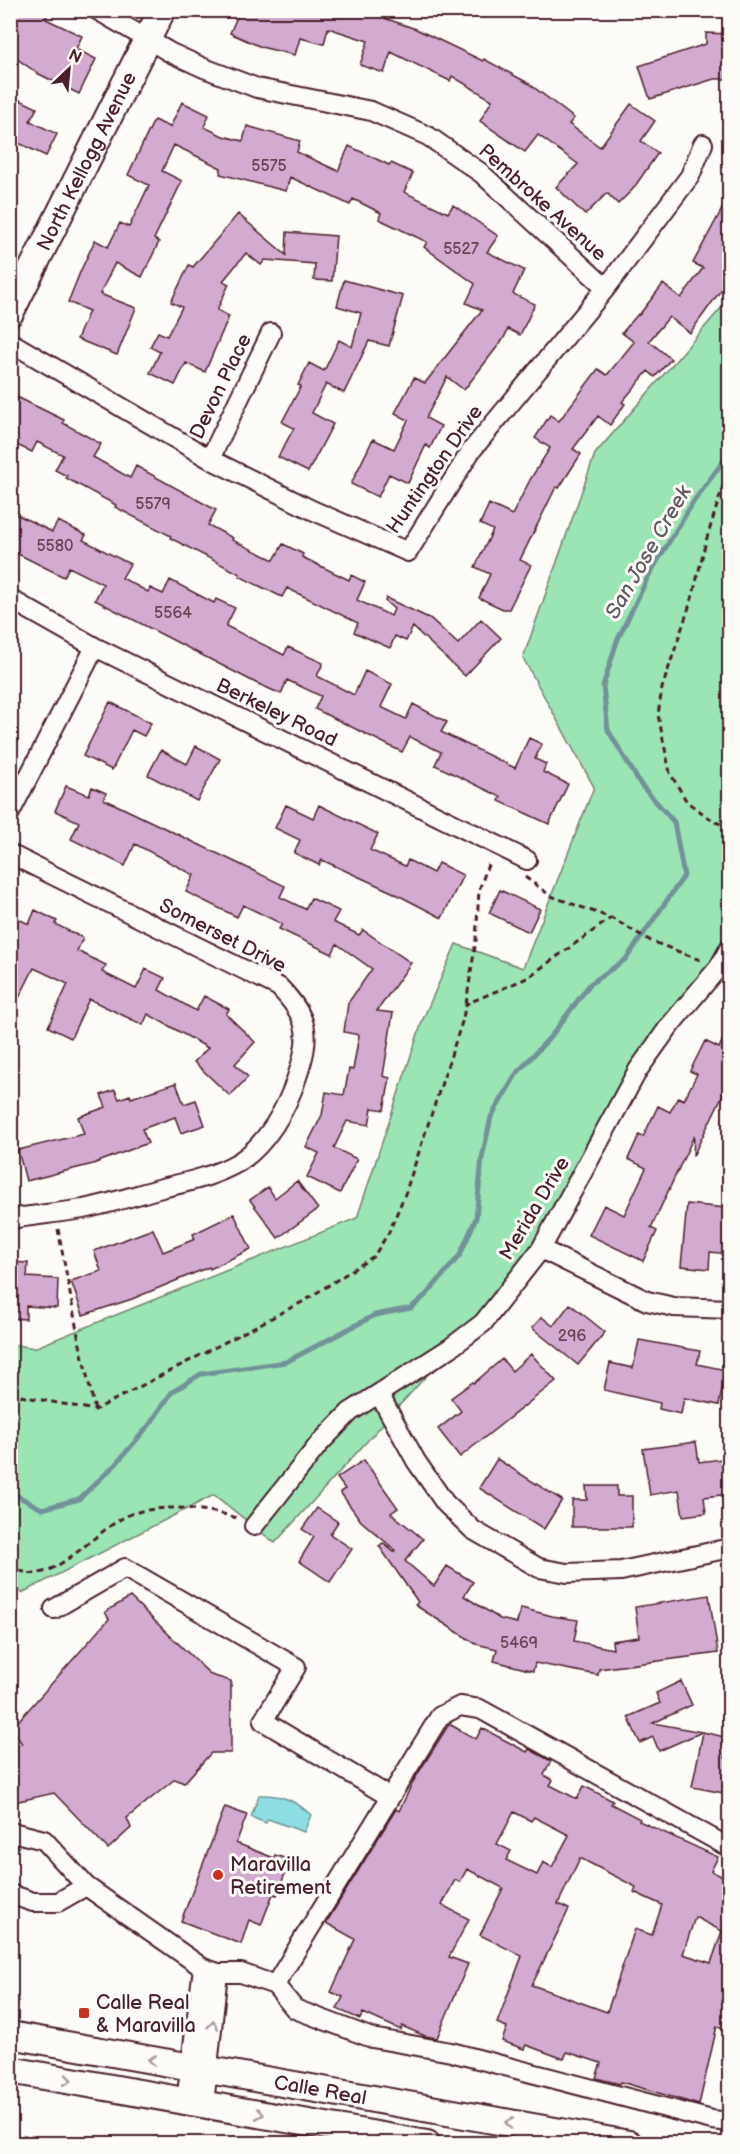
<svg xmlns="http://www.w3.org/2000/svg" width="740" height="2154" font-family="'Balsamiq Sans',sans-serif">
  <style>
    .green { fill: #9be4b3; stroke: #72826f; stroke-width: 1.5 }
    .water { fill: #8ddfe3; stroke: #729299; stroke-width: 1.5 }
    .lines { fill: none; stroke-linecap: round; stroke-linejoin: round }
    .stream { stroke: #729299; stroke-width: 5 }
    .building { fill: #d3aad0; stroke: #4a1f2b; stroke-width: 1.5; fill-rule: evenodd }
    .street-casing { stroke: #4a1f2b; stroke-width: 22 }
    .secondary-casing { stroke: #4a1f2b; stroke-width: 30 }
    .path { stroke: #4a1f2b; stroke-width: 3; stroke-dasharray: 6 4.5; stroke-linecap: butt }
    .street { stroke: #fdfcf7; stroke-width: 18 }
    .secondary { stroke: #fdfcf7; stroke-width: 26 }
    .oneway { stroke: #ac999b }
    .poi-dot { fill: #c8321e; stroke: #fdfcf7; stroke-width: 2 }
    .labels { text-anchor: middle; stroke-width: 6; stroke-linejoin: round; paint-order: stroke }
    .number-label { font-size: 16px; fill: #6c4254 }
    .street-label { font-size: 20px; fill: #4a1f2b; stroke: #fdfcf7 }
    .poi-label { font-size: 20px; fill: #4a1f2b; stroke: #fdfcf7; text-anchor: start }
    .water-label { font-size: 21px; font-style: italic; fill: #5e5962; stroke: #fdfcf7 }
  </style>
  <rect width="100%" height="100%" fill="#fdfcf7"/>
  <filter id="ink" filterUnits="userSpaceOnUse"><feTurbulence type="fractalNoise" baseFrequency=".0167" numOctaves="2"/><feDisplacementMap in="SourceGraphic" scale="12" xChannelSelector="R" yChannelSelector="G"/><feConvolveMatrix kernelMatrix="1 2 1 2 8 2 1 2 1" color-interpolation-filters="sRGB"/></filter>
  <g filter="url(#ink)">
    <path class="green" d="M729,299V947L671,1024L541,1249L275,1543L214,1495L22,1593L10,1585V1344L34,1348L357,1218L423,1019L456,944L523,968L594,787L523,658L595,454Z"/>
    <path class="water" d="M259,1795C280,1794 295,1800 311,1815L304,1832L268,1819L266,1823L251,1817Z"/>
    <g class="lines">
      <path class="stream" d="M10,1492L42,1509L79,1499L116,1464L150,1424L172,1392L201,1374L286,1362L375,1315L411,1308L427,1294L460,1255L476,1218L482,1158L491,1117L517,1073L552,1035L590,984L626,959L684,876L674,822L641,785L608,730L603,686L617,641L649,575L694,501L730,452"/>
    </g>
    <path class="building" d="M10,10H39L47,16L46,19L82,36L76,49L96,59L79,94L39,74L10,54Z
      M240,10H322L343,16L345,10H361L416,29L483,61L484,59L528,83L574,118L569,124L600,147L631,104L655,121L641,141L658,153L633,189L618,204L607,193L585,215L556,187L578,164L538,135L525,152L480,121L492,100L452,76L450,81L391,52L384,73L360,65L368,41L328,28L324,44L300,38L295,55L261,47L230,33Z
      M706,33L729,34V79H714L650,99L639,66L706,44Z
      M10,95L37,108L30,121L57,134L46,156L10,139Z
      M182,102L209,115L204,127L223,136L243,141L247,126L300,141L297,152L338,171L349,146L389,165L391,163L413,173L404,192L448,213L453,205L498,236L487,252L524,270L513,294L535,304L520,335L508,329L504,338L464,390L447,377L426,418L441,426L430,448L426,445L408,483L389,474L378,497L351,484L373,439L394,449L408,420L395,413L414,378L425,383L482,310L466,303L475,284L424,247L427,242L379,219L381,213L353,199L350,205L290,177L286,191L220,174L221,168L174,145L162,171L182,181L154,239L159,242L142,277L115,263L100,294L136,308L117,355L77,339L89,311L68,302L81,270L95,240L108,247L120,223L129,227L149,185L128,175L154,120L170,127Z
      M729,196V279L690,333L669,317L649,341L671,359L655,377L648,371L622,402L625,404L610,425L598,416L573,449L581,454L559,488L556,487L520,560L531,565L509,609H503L479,598L490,574L475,567L493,530L480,524L489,504L512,515L531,478L550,448L535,438L550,415L559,421L598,369L607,375L634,342L622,333L638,314L639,315L663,284L681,298L703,268L693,263Z
      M238,214L286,255L287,232L336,236L332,281L314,280L315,264L265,260L261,265L246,253L223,281L229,284L217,310L229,316L205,372L186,363L175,385L150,373L160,352L150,347L158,332L167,336L182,307L171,302L189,265L193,267Z
      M344,280L403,296L389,346L369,341L344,393L326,384L312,413L333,424L308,472L278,457L294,428L282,422L301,386L298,385L309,363L324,371L339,340L352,347L361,313L337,306Z
      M17,397L64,420L63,423L101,444L93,457L130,478L136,466L216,510L208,525L233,538L232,540L274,560L283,544L303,554L302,557L349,580L351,575L365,582L357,600L391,616L394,609L385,601L386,598L431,619L458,644L481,619L501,638L465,676L413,627L406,641L395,636L390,648L354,632L358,623L287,588L282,597L239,576L240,574L170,538L171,536L115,507L116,505L66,478L67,476L55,470L63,455L37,442L32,452L10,442V411Z
      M10,511L52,532L58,521L86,535L83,540L130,564L122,578L148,592L150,588L163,594L170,580L214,603L216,599L235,608L226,626L284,655L288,647L323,663L317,676L354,695L365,671L392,684L381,707L406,719L413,704L447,722L441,732L515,768L529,738L542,744L535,759L546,764L543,772L568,784L549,824L499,801L501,797L435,765L441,752L410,737L402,752L315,709L321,696L287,680L281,694L256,683L95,600L103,584L69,567L64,577L10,550Z
      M110,702L151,723L144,736L132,730L112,770L83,756Z
      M196,746L220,759L197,801L148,775L161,750L187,764Z
      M66,786L89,795L92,787L106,793L104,799L285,886L280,897L305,909L311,898L339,911L333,922L359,935L363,930L411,963L377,1011L393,1013L383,1076L390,1078L384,1110L372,1108L369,1125L347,1121L334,1148L357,1159L340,1193L307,1177L319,1153L306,1147L322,1115L326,1092L344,1095L349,1069L353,1070L359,1035L344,1032L348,1003L372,969L337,944L332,954L279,929L282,924L243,905L237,917L186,892L194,875L135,844L125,866L71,839L79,822L55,811Z
      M286,805L313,818L319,805L378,834L370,850L405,866L408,860L433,873L438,863L463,875L442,918L392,892L322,860L319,865L294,853L300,840L275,828Z
      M500,890L540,909L529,932L489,913Z
      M35,910L57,921L55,924L83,938L77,951L106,965L102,972L136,989L146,969L165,978L159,990L196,1011L204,996L229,1009L226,1014L255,1042L235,1064L248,1077L230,1096L194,1062L208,1048L148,1014L143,1025L89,999L71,1038L48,1027L68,984L34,968L10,1016V915L29,924Z
      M729,1026V1082L693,1156L694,1136L651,1228L657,1231L643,1261L589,1235L604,1205L624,1215L646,1168L628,1159L639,1135L643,1137L658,1106L670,1112L678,1097L684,1100L697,1074L690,1071L705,1041L719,1048Z
      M176,1083L184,1104L196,1100L205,1125L181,1133L175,1117L142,1129L148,1143L93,1164L26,1181L18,1150L84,1134L78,1117L106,1107L101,1095L115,1090L119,1099L130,1095L131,1098Z
      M297,1181L318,1209L278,1238L250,1200L268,1187L275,1198Z
      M687,1204L726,1208L724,1220L729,1221V1254L710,1252L709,1269L681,1266Z
      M234,1214L251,1249L210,1269L209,1267L132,1299L83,1315L71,1281L101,1271L94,1251L153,1229L163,1252L195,1239L193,1234Z
      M10,1262L28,1263L27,1277L58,1279L57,1308L26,1306V1319L10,1318Z
      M570,1304L605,1332L578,1365L532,1328L542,1317L553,1326Z
      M639,1340L700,1351L697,1364L726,1370L719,1405L684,1398L681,1414L659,1409L660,1403L604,1390L610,1363L633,1368Z
      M531,1354L556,1381L460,1457L438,1429L461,1411L451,1398L473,1382L474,1383L502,1359L512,1371Z
      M696,1442L699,1462L729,1458V1494L704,1497L706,1513L683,1516L679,1490L650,1495L643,1449Z
      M497,1459L562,1500L544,1529L479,1488Z
      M364,1460L398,1508L391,1513L423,1539L405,1561L434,1586L447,1566L473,1582L464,1596L500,1619L517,1623L521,1608L552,1616L578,1620L574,1641L613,1649L612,1641L639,1637L635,1607L709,1595L718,1653L599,1669L598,1675L535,1663L533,1671L494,1661L497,1649L476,1644L415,1605L418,1602L379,1546L383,1543L394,1552L395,1550L361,1521L340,1492L345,1489L337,1478Z
      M586,1486H617V1496H632V1527H572V1500H587Z
      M317,1508L338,1522L330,1534L352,1549L330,1582L299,1561L314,1537L302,1529Z
      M130,1597L211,1675L231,1681V1753H211L184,1783L175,1779L127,1818L131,1828L108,1849L54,1793L10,1803V1747L22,1744L12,1728L109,1619L105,1612Z
      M681,1681L692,1705L653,1723L702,1732L659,1751L653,1737L640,1743L628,1717L660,1703L656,1693Z
      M449,1724L476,1739L482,1728L527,1752L529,1749L551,1761L544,1775L553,1780L550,1785L577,1799L584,1786L613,1801L611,1804L640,1819L639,1821L718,1857L711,1871L729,1880V2030L717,2026L699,2105L621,2082L620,2084L596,2078L601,2063L567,2052L564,2059L526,2045L524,2049L502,2041L507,2027L497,2023L522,1956L480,1935L503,1888L467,1869L460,1882L455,1880L442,1905L469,1919L449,1957L468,1964L437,2038L425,2036L402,2026L401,2030L363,2013L360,2019L337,2009L343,1997L331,1992L355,1939L326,1923L396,1809L399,1811L414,1780ZM514,1812L531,1821L534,1817L569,1835L552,1867L543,1862L537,1875L506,1860L511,1851L497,1844ZM580,1858L636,1887L634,1892L662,1905L652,1935L635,1929L607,2012L532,1985L569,1909L558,1904ZM695,1917L722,1931L711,1963L683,1954Z
      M703,1732L729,1738L725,1758L729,1759V1794L692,1787Z
      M225,1807L247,1815L236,1843L274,1858L275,1855L290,1860L277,1895L273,1894L261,1925L249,1920L241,1944L181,1921Z"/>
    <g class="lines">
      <defs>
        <path id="street" d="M97,10L171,53L204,68L257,88L371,111L428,136L481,173L606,288
          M10,342L210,459L312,510L408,552L471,451L606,288L690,176L703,144
          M210,459L271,333
          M10,599L95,647L527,860
          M10,813L95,647
          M10,854L279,987C310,1019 311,1036 297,1077C287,1108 267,1144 239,1162C215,1176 188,1182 162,1188C136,1195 109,1204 83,1209C59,1213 34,1215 10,1219
          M541,1249L647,1301L674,1307L730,1309
          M379,1394L416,1461L445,1503L473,1530L539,1568L567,1573L621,1571L730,1548
          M254,1526L319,1444L350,1412L450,1348L483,1323L541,1249L638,1070L671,1024L719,967L730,947
          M54,1609L125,1568L296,1667L263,1721L390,1797
          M10,1838L16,1833L44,1840L86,1886L203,1968L218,1973H241L275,1985L295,2009L372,2038L451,2052L712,2120L730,2122
          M10,1894L33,1902H58L86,1886
          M275,1985L440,1716L460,1706L480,1709L730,1848
          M186,2101L203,1968
          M204,2104L218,1973"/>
        <g id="secondary">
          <path id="s1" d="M10,313L162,10"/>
          <path id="s2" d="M10,2035L629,2144"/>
          <path d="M10,2070L427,2144"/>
        </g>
      </defs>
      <use href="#street" class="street-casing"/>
      <use href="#secondary" class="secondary-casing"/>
      <path class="path" d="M730,476L724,483L706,541L693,595L662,688L658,715L670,773L687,802L715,822L730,827
        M525,877L551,896L611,918L651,941L703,961
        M466,1004L476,940L479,890L489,862
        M58,1229L78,1336L95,1410
        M10,1394L95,1410L304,1301L374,1256L389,1232L405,1194L462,1022L466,1004L527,978L611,918
        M10,1565C15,1567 22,1572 27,1573C60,1580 101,1523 134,1513C163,1504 211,1508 239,1519"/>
      <use href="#street" class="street"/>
      <use href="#secondary" class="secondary"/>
    </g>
    <defs><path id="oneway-chevron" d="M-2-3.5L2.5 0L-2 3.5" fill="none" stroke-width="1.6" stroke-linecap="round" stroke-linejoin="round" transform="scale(1.5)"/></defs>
    <g class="oneway">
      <use href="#oneway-chevron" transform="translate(213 2025) rotate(-84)"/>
      <use href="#oneway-chevron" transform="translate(152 2060) rotate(-170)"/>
      <use href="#oneway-chevron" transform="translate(68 2080) rotate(10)"/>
      <use href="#oneway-chevron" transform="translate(260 2114) rotate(10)"/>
      <use href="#oneway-chevron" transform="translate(509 2123) rotate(-170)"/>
    </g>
  </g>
  <g class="poi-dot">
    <circle cx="218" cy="1875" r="6"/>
    <rect x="78" y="2007" width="12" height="12" rx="3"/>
  </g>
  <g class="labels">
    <g class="number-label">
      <text x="269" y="171">5575</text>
      <text x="461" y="254">5527</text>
      <text x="153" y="509">5579</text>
      <text x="55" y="551">5580</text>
      <text x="173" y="618">5564</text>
      <text x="572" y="1341">296</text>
      <text x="519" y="1648">5469</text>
    </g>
    <g class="street-label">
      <text dy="7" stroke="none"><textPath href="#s1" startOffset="170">North Kellogg Avenue</textPath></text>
      <text transform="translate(543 202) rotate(42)" y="7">Pembroke Avenue</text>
      <text transform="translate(220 386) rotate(-64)" y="7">Devon Place</text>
      <text transform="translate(434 469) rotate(-55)" y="7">Huntington Drive</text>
      <text transform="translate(277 712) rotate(26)" y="7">Berkeley Road</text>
      <text transform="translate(223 935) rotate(27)" y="7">Somerset Drive</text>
      <text transform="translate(534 1208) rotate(-59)" y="7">Merida Drive</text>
      <text dy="7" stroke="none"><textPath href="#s2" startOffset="315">Calle Real</textPath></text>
    </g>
    <g class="poi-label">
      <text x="230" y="1871">Maravilla<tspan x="230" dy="23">Retirement</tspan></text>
      <text x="96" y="2009">Calle Real<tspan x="96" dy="23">&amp; Maravilla</tspan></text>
    </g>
    <g class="water-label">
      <text transform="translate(648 552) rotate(-60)" y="7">San Jose Creek</text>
    </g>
  </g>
  <rect width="740" height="2154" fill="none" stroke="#fdfcf7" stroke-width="36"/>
  <rect x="18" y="18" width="704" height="2118" fill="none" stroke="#4a1f2b" stroke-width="2" filter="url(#ink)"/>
  <g transform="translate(69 69) rotate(26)" stroke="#fdfcf7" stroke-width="4.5" paint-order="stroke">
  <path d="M0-4.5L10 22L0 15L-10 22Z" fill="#4a1f2b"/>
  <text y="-9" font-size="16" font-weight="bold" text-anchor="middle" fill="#4a1f2b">N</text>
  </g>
</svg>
